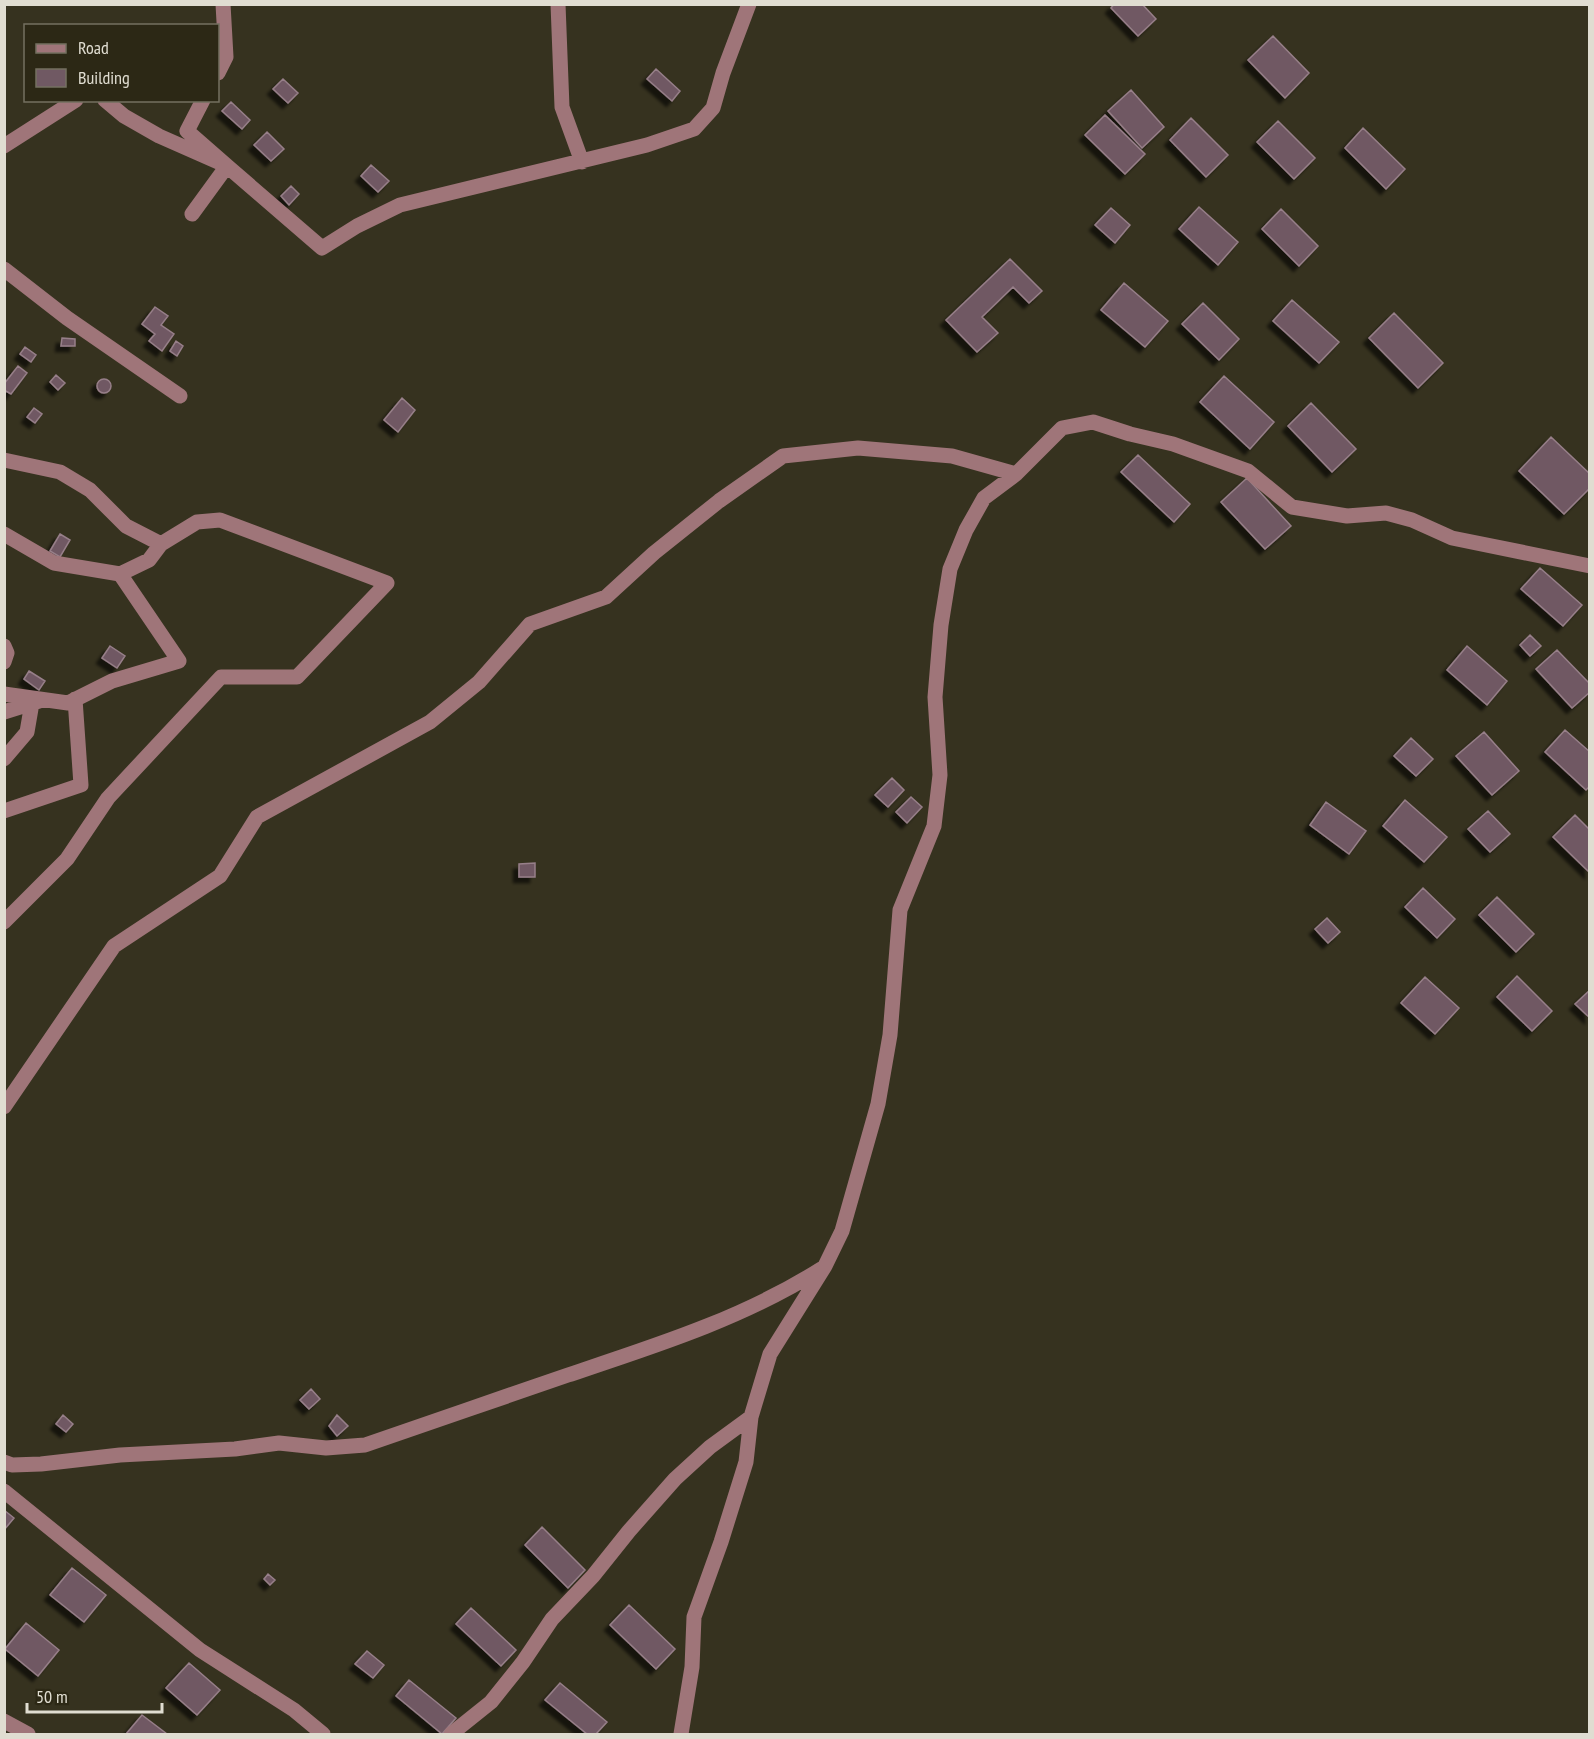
<svg xmlns="http://www.w3.org/2000/svg" width="1594" height="1739" font-family="'PT Sans Narrow',sans-serif">
  <style>
    .building { fill: #705963; stroke: #977f89; stroke-width: 1.5; filter: url(#shadow) }
    .lines { fill: none; stroke-linecap: round; stroke-linejoin: round }
    .minor { stroke: #9f7579; stroke-width: 15 }
  </style>
  <defs>
    <filter id="shadow"><feDropShadow dx="-5.5" dy="5.5" stdDeviation="1.5" flood-color="#0009"/></filter>
  </defs>
  <rect width="100%" height="100%" fill="#36321f"/>
  <path class="building" d="M1114,4H1142L1156,19L1138,36L1111,8Z
    M1273,36L1309,73L1285,98L1248,60Z
    M656,69L680,91L672,101L647,79Z
    M283,79L298,93L288,103L273,89Z
    M1131,90L1164,127L1142,148L1108,111Z
    M231,102L250,120L242,129L222,111Z
    M1105,115L1145,154L1125,174L1085,135Z
    M1191,118L1228,155L1206,177L1170,140Z
    M1278,121L1315,158L1294,179L1257,142Z
    M1363,128L1405,169L1386,189L1345,148Z
    M267,132L284,149L271,161L254,145Z
    M371,165L389,181L378,192L361,176Z
    M291,186L299,194L289,205L281,196Z
    M1199,207L1238,242L1218,265L1179,229Z
    M1111,208L1130,225L1115,243L1095,225Z
    M1281,209L1318,246L1299,266L1262,229Z
    M1010,259L1042,291L1029,303L1013,287L982,317L998,333L977,352L946,320Z
    M1124,283L1168,321L1145,347L1101,310Z
    M1292,300L1339,342L1319,363L1273,321Z
    M1203,303L1239,339L1219,360L1182,324Z
    M155,307L168,316L161,325L174,334L162,351L149,341L155,334L142,324Z
    M1394,313L1443,363L1418,388L1369,338Z
    M62,338L75,339V346H61Z
    M176,341L183,346L177,356L170,351Z
    M25,347L36,355L31,362L20,354Z
    M18,366L27,373L11,394L4,390V384Z
    M56,375L65,383L58,390L50,382Z
    M1224,376L1274,422L1250,449L1200,402Z
    M97 386a7 7 0 1 1 14 0a7 7 0 1 1-14 0Z
    M402,398L415,410L398,432L384,420Z
    M1311,403L1356,449L1332,472L1288,426Z
    M34,408L42,414L35,423L27,417Z
    M1551,437L1590,474V488L1564,514L1519,471Z
    M1138,455L1190,504L1174,522L1121,472Z
    M1247,478L1291,526L1265,549L1221,502Z
    M60,534L70,540L60,557L50,551Z
    M1540,568L1582,605L1563,626L1521,589Z
    M1530,635L1541,646L1530,656L1520,645Z
    M110,646L125,656L117,668L102,658Z
    M1467,646L1507,681L1487,705L1447,670Z
    M1557,650L1590,684V692L1572,708L1536,669Z
    M29,671L45,681L39,690L24,679Z
    M1565,730L1590,752V786L1586,790L1545,752Z
    M1484,732L1519,771L1492,795L1456,756Z
    M1411,738L1433,759L1416,776L1394,756Z
    M892,778L904,790L888,807L875,795Z
    M911,797L922,807L907,823L896,812Z
    M1405,800L1447,837L1424,862L1383,826Z
    M1326,802L1366,831L1349,854L1310,825Z
    M1488,811L1510,834L1490,852L1468,829Z
    M1575,815L1590,830V873L1553,837Z
    M535,863V877H519V864Z
    M1423,888L1455,919L1437,938L1405,907Z
    M1497,897L1534,934L1516,952L1479,915Z
    M1327,918L1340,932L1328,943L1315,929Z
    M1517,976L1552,1011L1532,1031L1497,997Z
    M1425,977L1459,1008L1435,1034L1401,1003Z
    M1590,990V1018L1575,1004Z
    M311,1389L320,1399L309,1409L300,1400Z
    M63,1415L73,1424L66,1432L56,1424Z
    M337,1415L348,1426L337,1436L329,1426Z
    M4,1510L14,1518L4,1530Z
    M542,1527L585,1570L568,1588L525,1545Z
    M72,1568L106,1595L84,1622L50,1595Z
    M268,1574L275,1580L270,1585L264,1579Z
    M629,1605L675,1649L656,1669L610,1625Z
    M471,1608L516,1650L501,1666L456,1624Z
    M26,1623L59,1650L38,1676L5,1649Z
    M367,1651L384,1665L373,1678L355,1664Z
    M189,1663L220,1690L197,1715L166,1688Z
    M409,1680L456,1718L442,1734L396,1696Z
    M560,1683L607,1722L596,1734H587L545,1700Z
    M142,1715L167,1734H126Z"/>
  <g class="lines">
    <path class="minor" d="M558,4L562,107L582,162
      M218,73L226,57L223,4
      M105,100L124,116L159,136L227,166L322,248L357,226L400,205L647,145L694,129L713,108L723,73L749,4
      M4,146L76,100
      M192,214L227,166L187,131L203,100
      M4,269L67,318L180,396
      M4,460L60,472L90,490L126,526L161,544
      M4,534L54,563L120,574
      M4,646L7,653L4,662
      M4,694L68,703L112,681L179,661L120,574L149,560L161,544L197,522L220,520L387,583L297,677H221L108,798L67,859L4,922
      M4,712L39,701
      M4,759L27,732L32,703
      M4,811L81,785L75,699
      M4,1107L114,946L220,876L257,817L430,722L479,682L530,624L606,597L654,553L719,501L783,456L858,448L952,456L1016,474
      M4,1462L12,1465L41,1464L120,1455L235,1449L279,1443L326,1448L365,1445C433,1422 500,1398 568,1375C655,1346 744,1318 821,1269
      M4,1491L200,1650L294,1710L323,1734
      M4,1721L28,1734
      M451,1734L491,1702L523,1662L552,1619L593,1576L629,1531L675,1479L710,1447L751,1417
      M681,1734L692,1667L694,1617L721,1542L746,1462L751,1417L770,1354L825,1266L842,1231L878,1104L890,1035L900,910L934,826L940,775L935,697L941,625L950,569L966,530L984,498L1016,474L1062,428L1093,422L1130,434L1173,444L1248,471L1292,507L1347,516L1386,513L1412,520L1452,538L1590,566"/>
  </g>
  <rect width="1594" height="1739" fill="none" stroke="#e0ddd1" stroke-width="12"/>
  <rect x="24" y="24" width="195" height="78" fill="#2c2815" stroke="#747060" stroke-width="1.5"/>
  <rect x="36" y="44" width="30" height="9" fill="#9f7579" stroke="#747060" stroke-width="1.5"/>
  <text x="78" y="54" font-size="18" fill="#e0ddd1">Road</text>
  <rect x="36" y="69" width="30" height="18" fill="#705963" stroke="#747060" stroke-width="1.5"/>
  <text x="78" y="84" font-size="18" fill="#e0ddd1">Building</text>
  <path d="M27 1703v9h135v-9" fill="none" stroke="#e0ddd1" stroke-width="3"/>
  <text x="36" y="1703" font-size="18" fill="#e0ddd1" stroke="#2c2815" stroke-width="4.5" paint-order="stroke">50 m</text>
</svg>
